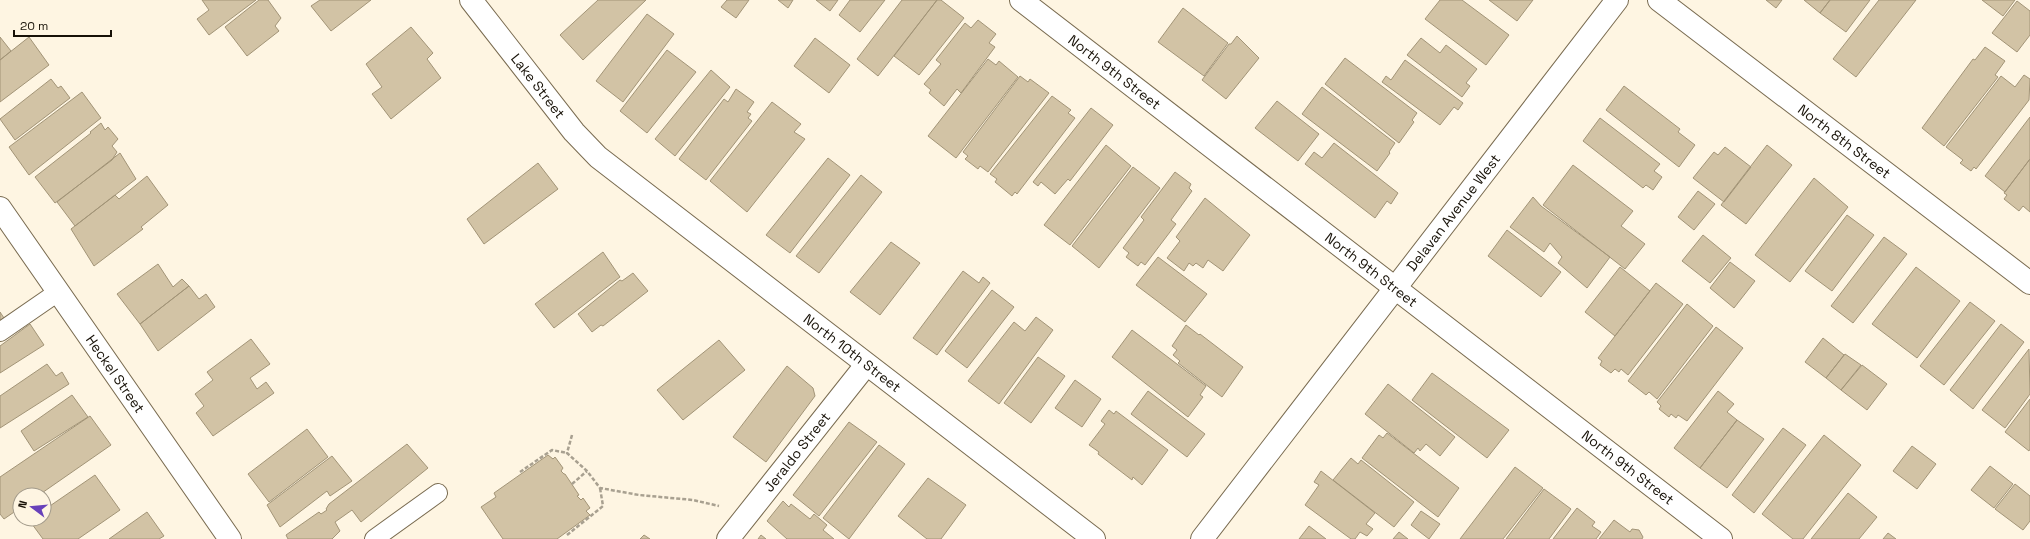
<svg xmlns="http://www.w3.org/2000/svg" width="2030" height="539" font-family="'Space Grotesk',sans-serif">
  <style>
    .building { fill: #d2c3a5; stroke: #a29477 }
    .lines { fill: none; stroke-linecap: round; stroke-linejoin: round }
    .lane-casing { stroke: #796b50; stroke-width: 20 }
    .street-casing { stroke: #796b50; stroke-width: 24 }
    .path { stroke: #a8a090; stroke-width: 2.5; stroke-dasharray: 4 2; stroke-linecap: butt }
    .lane { stroke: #fff; stroke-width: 18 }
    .street { stroke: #fff; stroke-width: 22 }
    .labels { text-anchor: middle; stroke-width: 3; stroke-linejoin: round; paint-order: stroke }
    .street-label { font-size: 14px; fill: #171107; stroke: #fef5e2 }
  </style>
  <rect width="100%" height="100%" fill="#fef5e2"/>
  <path class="building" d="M202,0H256L209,35L197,19L209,10Z
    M259,0H268L281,18L275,26L279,31L247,56L225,27Z
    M320,0H371L331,31L311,6Z
    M598,0H646L583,60L560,35Z
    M727,0H749L736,18L721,7Z
    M778,0H793L788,8Z
    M816,0H838L830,11Z
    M850,0H885L860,32L839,15Z
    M902,0H937L878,76L857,59Z
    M937,0H941L964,18L919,75L894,56Z
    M1440,0H1462L1509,35L1486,65L1425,19Z
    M1489,0H1533L1517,21Z
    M1766,0H1782L1776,8Z
    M1804,0H1830L1820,13Z
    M1830,0H1870L1846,32L1820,13Z
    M1879,0H1916L1856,77L1833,59Z
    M1982,0H2015L2003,16Z
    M2017,1L2030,11V35L2017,52L1992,33Z
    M1183,8L1228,43L1204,76L1158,42Z
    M647,14L674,34L623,102L596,81Z
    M978,20L996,34L989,43L995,47L961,93L957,89L944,106L929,93L931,90L924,84L941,64L936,60L965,23L971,28Z
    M411,27L433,53L427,59L441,78L391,119L372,94L382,87L366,64Z
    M1237,36L1259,58L1226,99L1202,80L1229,44H1231Z
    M0,37L11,51L0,60Z
    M29,37L49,65L0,102V60Z
    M815,38L850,65L829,93L794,66Z
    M1421,38L1440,53L1446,45L1477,69L1466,83L1470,86L1462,97L1407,55Z
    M1985,47L2005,61L1995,75L1998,77L1944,146L1922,128L1973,59L1975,60Z
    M667,50L696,72L647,133L620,111Z
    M1345,58L1417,113L1412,120L1414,122L1399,143L1325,84Z
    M988,59L996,65L999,61L1018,77L956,158L928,136Z
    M1405,60L1463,103L1458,110L1454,107L1440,125L1382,82L1386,76L1391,80Z
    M711,70L730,87L675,156L655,139Z
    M2024,75L2030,79L2029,100L1976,169L1974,167L1971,171L1960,163L1963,160L1946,147L2001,76L2015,87Z
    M1020,76L1028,82L1030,79L1049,93L988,172L980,166L978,169L965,159L968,156L963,152Z
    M51,79L58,88L61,86L70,98L15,140L0,119Z
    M1624,86L1680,129L1678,132L1695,145L1679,167L1606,110Z
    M1322,87L1395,143L1389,152L1390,153L1377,171L1302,114Z
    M736,89L754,102L747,112L751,114L748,118L752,121L706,180L679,159L724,99L728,102Z
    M82,92L101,118L29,175L9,147Z
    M1052,96L1071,110L1068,113L1075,118L1017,194L1015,192L1012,196L995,182L997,179L990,174Z
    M1277,101L1319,134L1298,161L1255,128Z
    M772,102L801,124L794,132L805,139L747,212L710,181Z
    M1091,108L1113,125L1070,181L1068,179L1055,194L1041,182L1038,186L1033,182Z
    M2030,117V159L2005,192L1985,176Z
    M1600,118L1660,164L1654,171L1662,177L1653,190L1646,185L1643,188L1583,141Z
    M101,123L105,130L108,127L118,139L112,146L117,152L112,160L55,203L35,177L91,133L90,132Z
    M1334,143L1398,193L1391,204L1387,201L1375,218L1305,164L1314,152L1322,158Z
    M1106,145L1131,166L1070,245L1044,225Z
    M1767,145L1792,165L1746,224L1721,205Z
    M1725,147L1751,167L1724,202L1693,178L1714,152L1718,155Z
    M120,153L136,179L75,226L57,202Z
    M828,158L850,175L790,253L766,235Z
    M2030,159V212L2023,206L2019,211L2004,199L2007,195L2004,193Z
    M538,163L558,189L484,244L467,219Z
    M1573,165L1633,211L1621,226L1645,244L1625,269L1543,205Z
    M1133,167L1160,188L1099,268L1072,246Z
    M1175,172L1191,184L1189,188L1192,191L1171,220L1176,224L1145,265L1141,262L1138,266L1126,257L1129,253L1123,248L1144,220L1141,217Z
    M861,175L882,192L819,273L796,256Z
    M147,176L168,205L141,227L143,229L94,266L71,229L115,195L119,199Z
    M1814,178L1848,207L1790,282L1755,255Z
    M1698,191L1715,204L1694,230L1678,217Z
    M1533,197L1541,206L1610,257L1587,288L1558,263L1562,257L1550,243L1544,252L1510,227Z
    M1205,198L1250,235L1223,271L1208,260L1203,268L1196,263L1193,266L1189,263L1184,271L1167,258L1180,241L1176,237Z
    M1847,215L1874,235L1832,291L1805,271Z
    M1507,230L1561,272L1541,297L1488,256Z
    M1703,235L1731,258L1710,283L1682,261Z
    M1884,237L1907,254L1853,323L1831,306Z
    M891,242L920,263L880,315L850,292Z
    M603,252L620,277L554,328L535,304Z
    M1158,257L1207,294L1185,322L1136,285Z
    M1730,262L1755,281L1734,308L1710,288Z
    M158,264L173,287L182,279L189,286L140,324L117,294Z
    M1620,267L1650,291L1615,336L1585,312Z
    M1916,267L1960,301L1917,358L1872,324Z
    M963,271L979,283L983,277L990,283L937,355L913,338Z
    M633,273L648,291L603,326L601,325L592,332L578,314L620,280L622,281Z
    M1656,283L1683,304L1628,375L1621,369L1619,372L1615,369L1611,373L1600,365L1602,361L1598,358Z
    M189,286L199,299L206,294L215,307L158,351L140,324Z
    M992,290L1014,307L967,368L945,351Z
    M1970,302L1995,321L1944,385L1920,366Z
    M1687,304L1713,326L1657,399L1649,392L1646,395L1628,381Z
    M0,312L4,318L0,321Z
    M1036,317L1053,330L999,404L968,381L1014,322L1025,331Z
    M30,324L44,345L0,373V346Z
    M2001,324L2024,342L1973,409L1950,390Z
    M1186,325L1199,335L1200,334L1243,367L1222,397L1178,363L1180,361L1173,355L1177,350L1172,346Z
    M1716,327L1743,348L1687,421L1678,415L1676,418L1671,414L1669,417L1659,409L1661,406L1657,402Z
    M1132,330L1206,386L1200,395L1203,397L1188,417L1112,357Z
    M1823,338L1844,355L1826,378L1805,362Z
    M251,339L270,364L250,378L257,389L266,382L274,393L213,436L196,413L204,406L195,394L213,380L207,372Z
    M719,340L745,370L683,420L657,390Z
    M2029,349L2030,394L2005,428L1982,410Z
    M1845,354L1861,365L1841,390L1826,378Z
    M1038,357L1065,376L1031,423L1004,403Z
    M47,364L56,376L62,372L69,384L0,428V396Z
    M1862,365L1887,384L1867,410L1841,390Z
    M787,366L813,388L815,396L766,462L733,437Z
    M1432,373L1509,430L1487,458L1412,400Z
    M1075,380L1101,399L1082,427L1055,408Z
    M1388,384L1455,437L1440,456L1426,444L1420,451L1418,448L1414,453L1365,414Z
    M1148,391L1205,434L1187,457L1131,414Z
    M1718,391L1734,404L1727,412L1737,420L1700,468L1674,448Z
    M72,395L88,417L34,451L21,431Z
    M2030,399V449L2029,451L2005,432Z
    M1109,410L1114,414L1116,411L1168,450L1142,485L1133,477L1132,480L1098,454L1099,452L1089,445L1105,424L1101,421Z
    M90,416L111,445L39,495H20V508L4,519L0,514V477Z
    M1737,420L1764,439L1727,488L1700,468Z
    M849,422L877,442L819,516L793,495Z
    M1783,428L1806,445L1754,513L1732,495Z
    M307,429L328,457L269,502L248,474Z
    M1387,433L1459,488L1438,517L1362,458L1379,435L1383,438Z
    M1824,435L1861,465L1803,539H1793L1762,514Z
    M407,444L428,468L361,522L352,510L335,522L340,531L332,539H288L286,535L319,512L321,514L327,510L326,509L329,504Z
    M879,445L905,464L849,539L823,518Z
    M1912,446L1936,464L1917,489L1893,471Z
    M548,455L553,459L555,457L563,468L561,471L564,474H565L579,495L577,496L581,500L583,498L590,508L586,511L590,515L557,539H503L481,507L496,497L494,493Z
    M332,456L352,481L330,496L327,491L280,527L267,505Z
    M1351,458L1358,464L1361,460L1414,502L1394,527L1333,480Z
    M1990,466L2013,484L1994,508L1971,490Z
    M1515,467L1543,488L1503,539H1460Z
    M1321,471L1375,513L1366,524L1373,529L1367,536L1360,532L1355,539H1351L1305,505L1319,485L1314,482Z
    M95,475L120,510L78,539H43L29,520L44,519V510Z
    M928,478L966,505L941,539H927L898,516Z
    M2015,484L2030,496V521L2023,530L1995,509Z
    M1544,489L1571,509L1549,539H1506Z
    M1848,493L1877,517L1859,539H1811Z
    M783,501L789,507L791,504L810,519L814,514L827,525L823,530L834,539H787L767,521Z
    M1577,508L1595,522L1592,526L1601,532L1596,539H1553Z
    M1421,511L1440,524L1429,539L1411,525Z
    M147,512L164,536L159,539H109Z
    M1614,520L1630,532L1632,529L1639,530L1643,537L1642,539H1599Z
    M1309,526L1326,539H1299Z
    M1399,532L1408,539H1393Z
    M1888,533L1896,539H1883Z
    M644,535L650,539H640Z
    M761,535L766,539H758Z"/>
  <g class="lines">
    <defs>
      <path id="lane" d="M0,332L58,292
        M374,539L438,493"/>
      <g id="street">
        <path id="s1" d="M471,0L574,132L598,157L1094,539"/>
        <path id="s2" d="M1021,0L1721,539"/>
        <path id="s3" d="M1659,0L2030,283"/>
        <path id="s4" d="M0,208L230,539"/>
        <path id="s5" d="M728,539L866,365"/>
        <path id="s6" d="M1202,539L1617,0"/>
      </g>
    </defs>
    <use href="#lane" class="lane-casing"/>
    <use href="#street" class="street-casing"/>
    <path class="path" d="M572,435L567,453L587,471L600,488L639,495L693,500L719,506
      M520,472L552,450L567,453
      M572,484L587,471
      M567,535L603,506L600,488"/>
    <use href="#lane" class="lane"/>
    <use href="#street" class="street"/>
  </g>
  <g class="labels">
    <g class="street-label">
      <text dy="5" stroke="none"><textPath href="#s2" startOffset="118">North 9th Street</textPath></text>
      <text dy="5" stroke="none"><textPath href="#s1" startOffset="109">Lake Street</textPath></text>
      <text dy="5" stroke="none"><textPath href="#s3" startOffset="233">North 8th Street</textPath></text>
      <text dy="5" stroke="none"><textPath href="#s6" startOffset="412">Delavan Avenue West</textPath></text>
      <text dy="5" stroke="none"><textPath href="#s2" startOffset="442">North 9th Street</textPath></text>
      <text dy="5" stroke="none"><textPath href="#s1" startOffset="523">North 10th Street</textPath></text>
      <text dy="5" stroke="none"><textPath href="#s4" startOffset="202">Heckel Street</textPath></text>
      <text dy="5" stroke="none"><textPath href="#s5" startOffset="111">Jeraldo Street</textPath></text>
      <text dy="5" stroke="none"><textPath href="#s2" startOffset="766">North 9th Street</textPath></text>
    </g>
  </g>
  <g transform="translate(32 507) rotate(286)"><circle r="19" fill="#fef5e2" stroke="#a29a8a"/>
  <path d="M0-3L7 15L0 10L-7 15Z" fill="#6841ba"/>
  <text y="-6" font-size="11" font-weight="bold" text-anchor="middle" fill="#171107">N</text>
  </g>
  <path d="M14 30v6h97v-6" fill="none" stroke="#171107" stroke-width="2"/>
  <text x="20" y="30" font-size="12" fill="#171107" stroke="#fef5e2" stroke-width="3" paint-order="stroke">20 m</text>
</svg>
